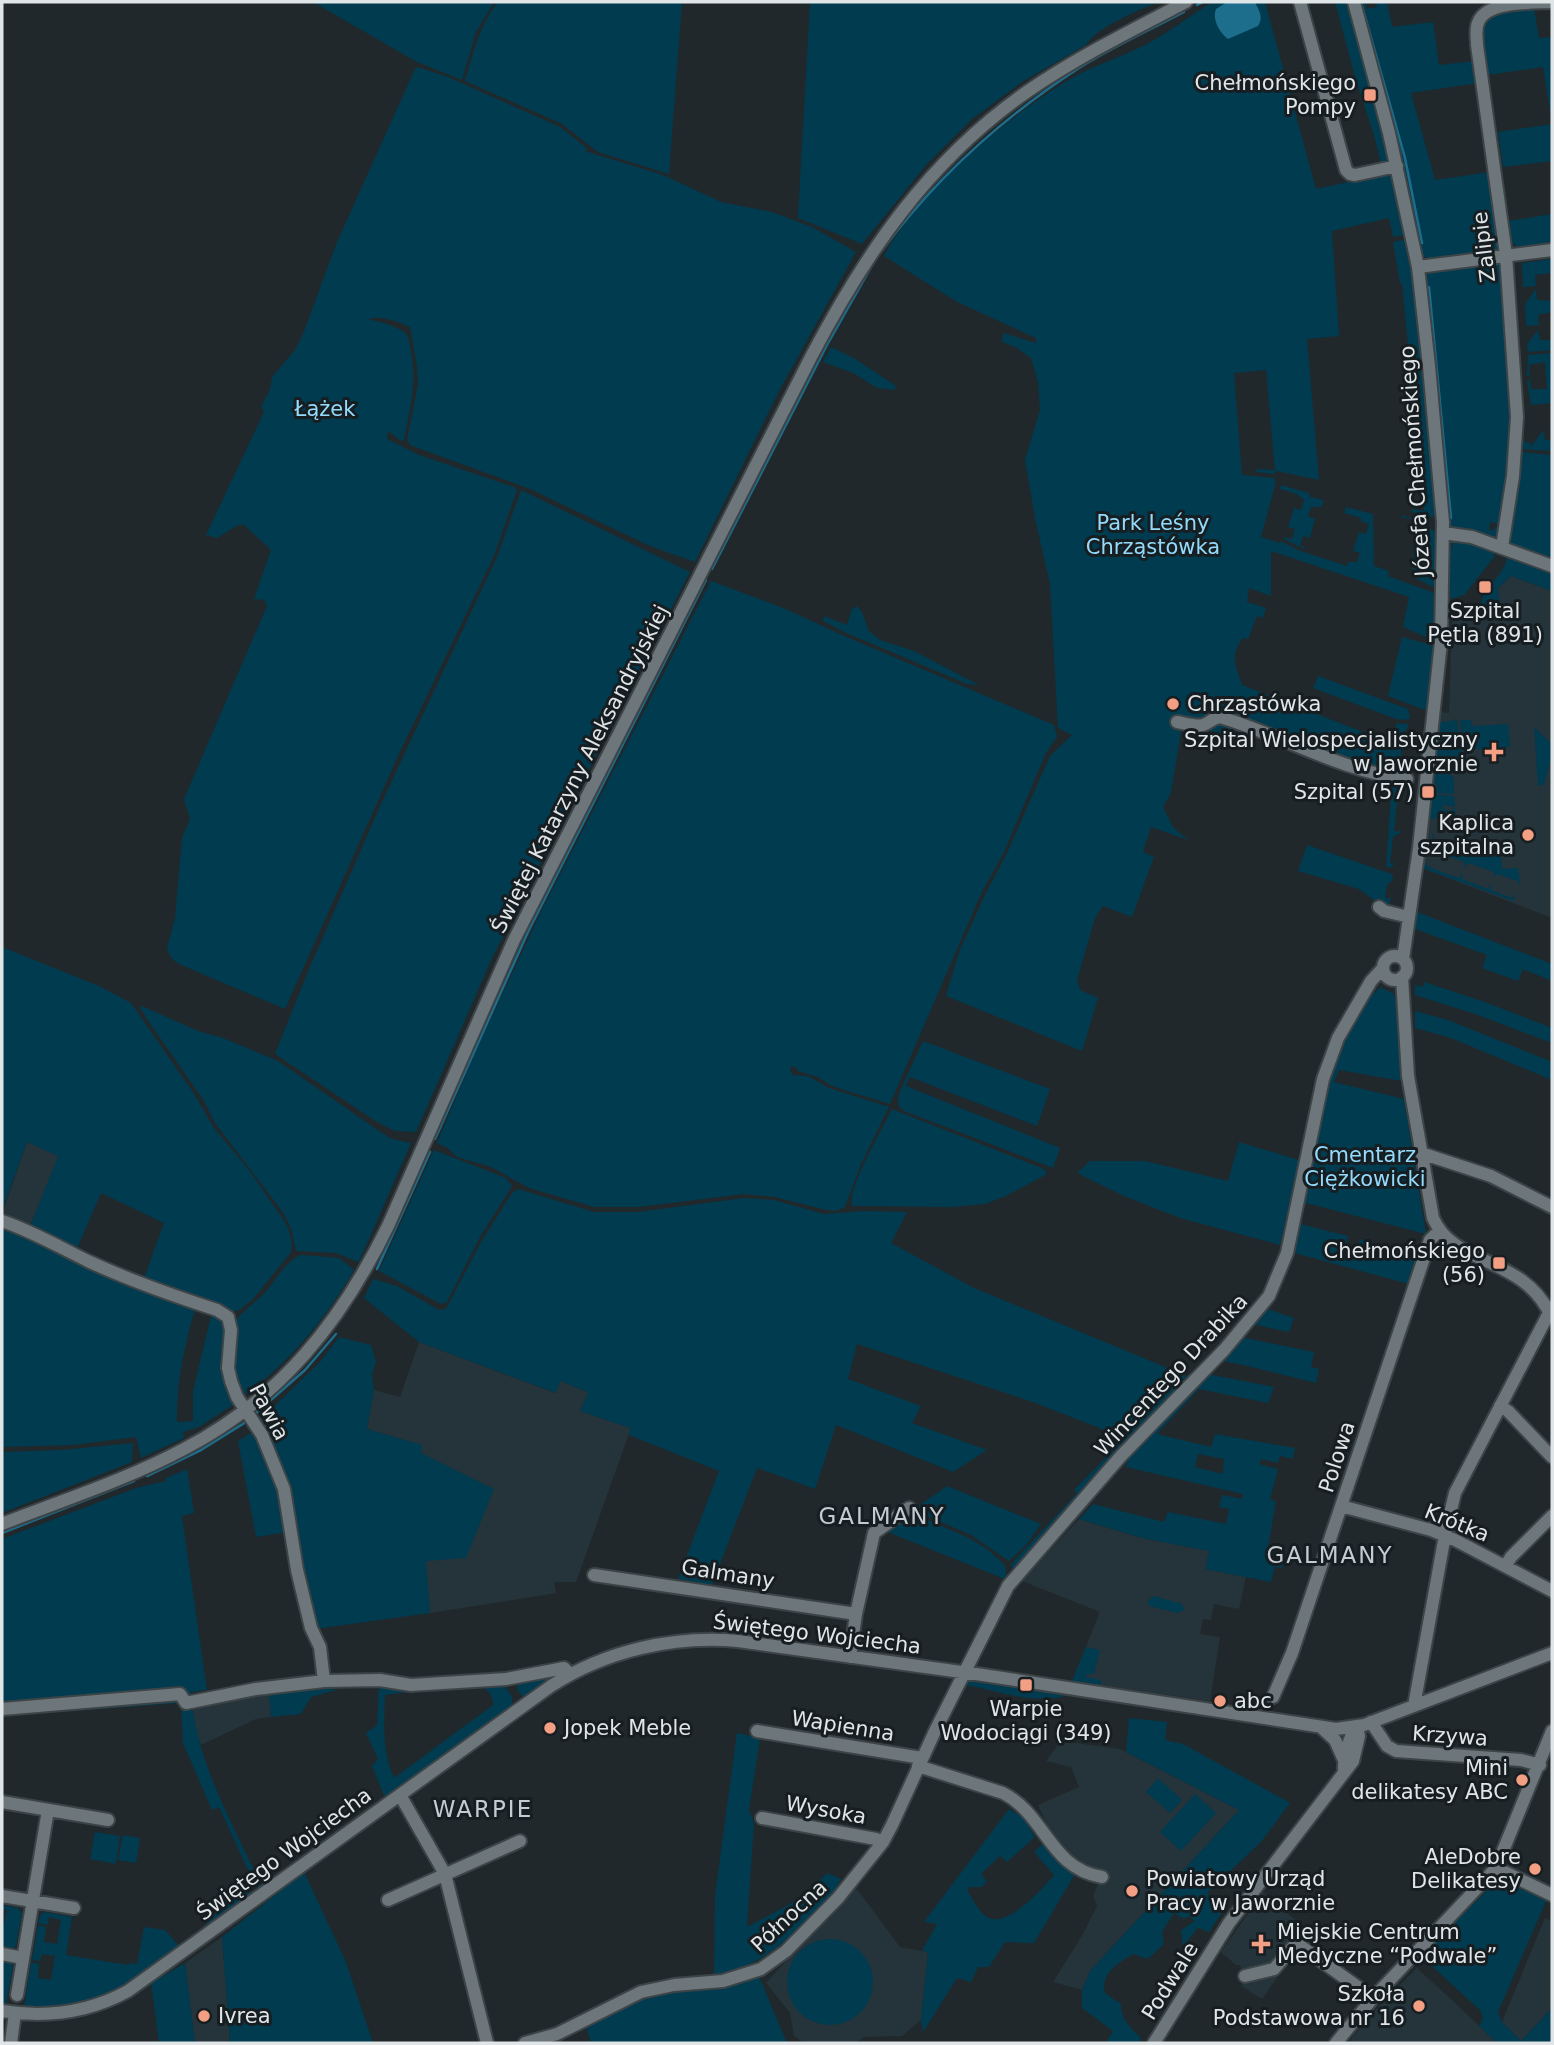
<svg xmlns="http://www.w3.org/2000/svg" width="1554" height="2045" font-family="'DejaVu Sans',sans-serif">
  <style>
    .built { fill: #25333a }
    .green { fill: #003b50; fill-rule: evenodd }
    .water { fill: #1d6d8c }
    .lines { fill: none; stroke-linecap: round; stroke-linejoin: round }
    .stream { stroke: #1d6d8c; stroke-width: 2.5 }
    .minor-casing { stroke: #3d4447; stroke-width: 16 }
    .minor { stroke: #6d767a; stroke-width: 12 }
    .poi-dot { fill: #f39f83; stroke: #171e22; stroke-width: 2.5 }
    .labels { text-anchor: middle; stroke-width: 6; stroke-linejoin: round; paint-order: stroke }
    .poi-label { font-size: 21px; fill: #e0e5e7; stroke: #171e22; text-anchor: end }
    .street-label { font-size: 21px; fill: #e0e5e7; stroke: #171e22 }
    .park-label { font-size: 21px; fill: #93dafb; stroke: #171e22 }
    .neighbourhood-label { font-size: 23px; letter-spacing: 2px; fill: #c3ccd1; stroke: #171e22 }
  </style>
  <rect width="100%" height="100%" fill="#21282b"/>
  <path class="built" d="M1511,576L1552,591V918L1422,868L1441,712L1449,713L1452,619L1455,614L1489,605L1498,588Z
    M27,1142L59,1155L31,1224L2,1214Z
    M419,1342L555,1393L560,1381L588,1392L580,1411L631,1428L576,1582H554L556,1593L551,1594L430,1613L425,1561L421,1445L367,1429L374,1390L400,1397Z
    M1079,1519L1142,1538L1209,1551L1206,1569L1246,1577L1239,1609L1214,1604L1211,1620L1203,1619L1200,1634L1220,1637L1210,1701L1072,1681L1100,1612L1022,1581Z
    M269,1692L271,1717L256,1719L201,1745L194,1727L192,1706Z
    M1061,1741L1120,1749L1239,1810L1090,1971L1082,1990L1053,1982L1083,1934L1097,1906L1093,1896L1098,1884L1075,1874L1080,1867L1054,1840L1038,1805L1079,1787L1071,1767L1046,1761Z
    M857,1889L900,1947L928,1952L921,2020L902,2036L864,2037L855,2043H804L794,2036L790,2013L766,1983L850,1891Z
    M1263,1892L1288,1910L1287,1913L1295,1919L1290,1926L1302,1937L1282,1966L1284,1968L1262,1999L1241,1986L1245,1980L1240,1965H1236L1221,1952Z
    M1545,1918L1552,1921V2008L1521,2041L1502,2022Z
    M222,1937L230,2043H195L185,1963Z
    M1417,1968L1454,2002L1497,2043H1348L1369,2016Z"/>
  <path class="green" d="M313,2H494L476,32L462,80L417,62Z
    M498,2H682L669,174L598,152L562,124L465,81C473,53 480,25 498,2Z
    M810,2H1160C1140,9 1097,27 1086,45L1022,82L972,119L927,164L862,244L798,218Z
    M1212,2H1265L1316,189L1389,173L1394,176L1406,235L1393,237L1389,218L1332,231L1339,336L1307,339L1319,480L1276,471L1274,474L1256,472L1257,469L1275,470L1266,370L1234,373L1242,475L1274,478L1276,482L1261,537L1280,543L1281,541L1298,550L1347,566L1348,562H1357L1360,553L1353,551L1359,532L1366,534L1369,524L1361,521V518L1344,513L1346,507L1373,514L1374,566L1389,571L1388,576L1437,594L1436,636L1428,638L1403,627L1409,597L1271,551V596L1249,588L1247,602L1266,608L1263,618L1257,616L1248,639L1243,638C1229,656 1236,665 1242,685L1363,732L1396,742V723L1407,724L1409,727L1403,733L1400,768L1402,770L1406,767V771L1398,775V770L1387,772L1231,726L1229,735L1182,725L1171,793L1163,807L1173,827L1188,840L1151,827L1143,852L1154,857L1132,917L1103,906L1095,918L1077,980L1080,990L1098,998L1082,1051L946,996L959,952L984,897L1007,853L1050,756L1072,735L1058,728L1050,584L1036,523L1025,460L1040,410L1038,382L1031,358L1015,347L1002,342L1003,333L1036,343V338L957,302L884,256C917,193 1010,114 1072,78C1095,65 1121,57 1145,45C1168,33 1190,16 1212,2Z
    M1335,2H1348L1391,158L1390,163L1381,164L1374,135L1355,77Z
    M1357,2H1365L1367,9L1377,7L1376,2H1387L1392,27L1433,22L1439,65L1474,61L1478,83L1411,93L1435,180L1490,172L1499,246L1497,250L1431,259L1423,256L1421,248H1418L1396,142L1397,138H1395Z
    M1534,8L1539,38L1552,37V161L1503,167L1498,132L1552,124L1543,67L1488,75C1485,55 1474,18 1501,10C1510,8 1524,9 1534,8Z
    M418,67L448,77L560,127L588,149L585,151L663,175L721,202L772,212L812,227L856,252L779,391L695,562L650,546L530,489L410,445L407,440L418,385L417,366L410,327C398,322 381,315 368,319C379,322 394,325 404,332C409,336 409,341 410,347C418,384 410,404 404,440L401,441L388,431L387,439L419,455L514,487L517,490L494,556L399,754L285,1009L179,964L171,958L167,948L175,918L182,838L190,819L184,799L267,606L264,600L254,599L271,550L244,525H238L217,538L206,535L264,412L261,406L270,390L272,377L295,350L303,334L337,242L415,69Z
    M1552,214V243L1518,247L1511,242L1508,221Z
    M1403,240L1408,243L1410,250L1421,328L1436,514L1433,517L1411,512L1412,509L1424,511L1402,283H1400L1393,242Z
    M1552,259V288L1551,273L1535,275L1536,286L1523,287L1522,263Z
    M1497,263L1501,269L1513,440L1502,525L1490,522L1489,530H1494L1495,527H1499L1495,538H1491L1451,527L1449,524L1424,286H1426V276L1430,272Z
    M1535,290H1536L1537,300L1552,301V312L1538,315L1539,325L1526,326L1525,304Z
    M1538,330L1540,340H1552V350L1528,352L1527,344Z
    M831,347L854,358L896,386L894,390L877,388L853,373L823,362Z
    M1552,353V403L1531,405L1527,381L1530,379L1531,389H1547L1545,362L1529,365L1530,376H1527L1528,355Z
    M1543,430L1545,440H1552V451L1522,449L1523,441L1530,443L1531,447Z
    M1522,452L1552,455V559L1509,543Z
    M1281,485L1309,493L1310,497L1324,500L1322,507H1311L1308,516L1315,519L1310,538L1303,536L1300,546L1305,547L1304,549L1284,539V537L1292,539L1295,529L1288,527L1294,508L1301,510L1304,500L1297,494L1280,489Z
    M521,490L690,572L493,956L416,1132L395,1131L377,1122L275,1054L309,969L380,806L497,557Z
    M1402,515L1424,523V525L1434,531L1437,537V589L1413,577L1414,520L1401,517Z
    M1468,540L1491,549L1495,556L1464,595L1452,599L1450,597V550L1453,543Z
    M1511,557L1552,569V591L1511,576L1498,588L1499,604L1480,608C1483,584 1501,581 1507,558Z
    M711,581L781,607L842,635L1054,725L1057,737L1046,753L1004,852L980,896L890,1104L847,1091L830,1085L818,1077L798,1071L797,1068L792,1066L790,1069L792,1075L808,1076L829,1088L889,1107L861,1164L845,1207L836,1211L826,1210L775,1197L744,1194L638,1207H594L529,1188L491,1167L457,1157L448,1148L437,1143L476,1051L541,912Z
    M857,606L862,612L869,631L880,640L914,651L979,685L967,684L844,632L823,621L824,616L847,625L852,609Z
    M1402,637L1435,646L1429,705L1425,710L1388,696Z
    M1318,676L1408,709L1410,718L1406,720L1396,719L1313,688Z
    M1452,720H1457L1463,764L1459,769L1448,771L1449,774L1454,778V794L1436,793L1437,784L1433,782L1440,722L1450,721L1452,723Z
    M1460,720H1471L1472,726L1508,724L1510,747L1478,749L1464,753Z
    M1534,727L1552,744V754L1544,785L1538,786Z
    M1392,782L1404,786L1398,794L1394,830L1396,832L1401,830L1400,833L1393,837L1390,862L1392,864L1396,861L1391,868L1386,866Z
    M1431,794L1454,796L1455,807L1443,805V809L1450,811L1455,808L1456,816L1428,819Z
    M1432,833L1439,848H1457L1458,854L1495,852V847L1500,841L1502,869L1518,868L1520,881L1518,887V881L1497,874L1493,878L1494,872L1468,863L1465,868L1464,862L1432,850Z
    M1307,845L1392,874L1393,880L1387,885L1385,897L1387,899L1391,897L1389,905L1382,906L1359,889L1298,871Z
    M1427,863V866L1458,878L1463,874L1462,879L1488,889L1491,884V890L1512,898L1516,893L1513,901L1422,868L1423,864Z
    M1417,912L1552,964V981L1523,969L1518,981L1482,968L1487,955L1415,929Z
    M2,947L99,986L131,1003L193,1092L214,1128L249,1170L279,1213L288,1228L292,1244L291,1252L253,1299L241,1309L233,1312H226L143,1281L164,1223L101,1193L76,1251L36,1233L31,1224L58,1156L27,1142L2,1211Z
    M1424,982L1485,1002L1552,1028V1043L1478,1015L1415,995V985L1423,987Z
    M1380,987L1394,994L1400,1022L1402,1081L1339,1070L1334,1082L1404,1099L1426,1234L1302,1202C1318,1130 1325,1041 1380,987Z
    M142,1006L198,1031L223,1038L278,1061L379,1131L392,1139L411,1143L359,1262L336,1253L296,1251L291,1228L282,1211L215,1123L204,1101L149,1022L140,1008Z
    M1415,1011L1448,1020L1552,1062V1080L1451,1038L1415,1028Z
    M923,1041L1050,1089L1037,1126L910,1077L906,1086L1060,1148L1053,1168L904,1111L899,1107L898,1096Z
    M892,1109L1044,1169L1047,1174L1006,1196L985,1204L952,1207L852,1206C847,1188 883,1128 892,1109Z
    M1239,1142L1299,1160L1280,1245L1180,1218L1124,1196L1077,1173L1090,1161H1145L1228,1181Z
    M434,1150L506,1178L512,1186L480,1237L447,1302L441,1304L379,1271Z
    M518,1189L594,1212H638L744,1198L774,1200L824,1214L864,1211L907,1212L891,1243L974,1288L1187,1376L1016,1570H1013L1011,1565L1014,1561L1077,1493L1074,1490L1125,1438L1030,1401L857,1344L848,1379L921,1406L912,1423L987,1450L953,1472L836,1425L815,1489L757,1468L712,1585L678,1579L719,1471L629,1435L630,1428L580,1411L588,1392L560,1381L556,1393L419,1342L364,1298L373,1279L397,1286L439,1310L446,1309L481,1242L512,1193Z
    M1296,1223L1348,1236L1344,1250L1356,1253L1360,1239L1419,1256L1409,1284L1291,1252Z
    M2,1226L196,1306C185,1343 176,1383 177,1422L193,1421V1391L212,1312L228,1322L234,1404L199,1427L183,1432L184,1438L141,1458L136,1437L73,1445L2,1447Z
    M302,1255L339,1258L354,1270C327,1317 289,1364 244,1395C232,1379 225,1339 236,1321C243,1310 259,1300 268,1289C277,1278 287,1259 302,1255Z
    M1265,1308L1294,1318L1289,1332L1251,1324Z
    M339,1337L371,1345L376,1362L372,1375L374,1390L367,1429L422,1445L421,1453L494,1489L466,1558L426,1561L430,1613L315,1629L261,1419L320,1362Z
    M1240,1337L1314,1352L1311,1367L1319,1369L1316,1383C1283,1375 1251,1366 1218,1360Z
    M1207,1374L1274,1387L1268,1403L1199,1389L1157,1434L1211,1447L1215,1434L1295,1448L1293,1459L1280,1456L1278,1463L1261,1459L1259,1464L1278,1469L1270,1500L1276,1501L1268,1548L1286,1553L1282,1568L1275,1567L1271,1582L1205,1569L1209,1551L1142,1538L1079,1519L1093,1504L1164,1522L1168,1512L1226,1524L1229,1509L1219,1507L1222,1495L1242,1499L1243,1494L1126,1467L1129,1456ZM1198,1454L1224,1459L1223,1474L1195,1467Z
    M251,1433H257L280,1489L287,1532L256,1537L238,1441Z
    M133,1443L132,1462L2,1513V1452L62,1450Z
    M187,1469L194,1513L182,1516L207,1690L191,1692C195,1759 232,1822 260,1883L262,1888L260,1889L247,1876L249,1872L219,1807L212,1810L183,1743L181,1703L2,1716V1539L136,1488L166,1481V1478Z
    M947,1486L1041,1524L1026,1545L1009,1561L971,1535L918,1512L917,1507Z
    M910,1512L969,1538L987,1549L1005,1565L1007,1580L885,1531Z
    M1154,1596L1182,1604L1184,1610L1178,1613L1149,1606L1148,1601Z
    M1086,1647L1100,1650L1094,1674H1087L1086,1677L1101,1680V1685L1072,1681Z
    M558,1675L528,1697H523L517,1689L519,1682Z
    M970,1681L1063,1694V1697C1022,1703 1003,1691 964,1685Z
    M379,1684L410,1688V1692L385,1695C384,1724 382,1751 394,1778L493,1705C494,1697 489,1692 483,1686L503,1685C511,1694 516,1700 509,1711L385,1798L372,1766L378,1759L366,1733L377,1725Z
    M315,1686L337,1690L311,1697L301,1714L271,1717L269,1692Z
    M1129,1718L1167,1722L1165,1740L1183,1744L1290,1803L1261,1842L1207,1893L1222,1912L1209,1932L1198,1928L1187,1941L1188,1962L1185,1967L1181,1930L1195,1921L1188,1916L1184,1919L1174,1913L1162,1932L1164,1944L1148,1959L1133,1954C1118,1963 1100,1974 1105,1993L1121,2004C1120,2019 1131,2028 1141,2038L1138,2043H1106L1113,2031L1082,2008V1990L1090,1971L1239,1810L1126,1752Z
    M737,1733L760,1738L749,1810L754,1823L747,1927L790,1904L828,1873L841,1879L835,1890C795,1931 773,1963 714,1976L715,1895Z
    M1158,1778L1182,1800L1170,1813L1146,1792Z
    M1195,1794L1216,1813L1181,1851L1160,1832Z
    M1009,1809L1024,1818L1035,1837L1007,1862L1000,1856L981,1874L987,1881L982,1887H970L967,1890C973,1899 978,1911 987,1917C1007,1929 1042,1889 1054,1875L1034,1852L1045,1842L1065,1868L1075,1874L1034,1943L1005,1942L989,1967H978L971,1982L957,1978L923,2032L921,2020L928,1952L922,1951L937,1924L924,1922Z
    M95,1832L120,1836L116,1864L90,1859Z
    M123,1835L140,1838L136,1863L118,1860Z
    M304,1872L346,1962L373,2043H230L222,1937Z
    M242,1876L251,1896L208,1927L199,1907Z
    M1499,1878L1546,1901L1498,2012L1502,2022L1521,2041L1552,2008V2043H1497L1479,2026L1483,2018L1480,2010L1423,1958V1955Z
    M2,1905L18,1908L22,1913L16,1946L11,1950L2,1948V1934L7,1910L2,1909Z
    M45,1912L72,1917L66,1955L129,1965L130,1963L137,1964L144,1927L165,1930L180,1947C124,1987 96,2011 24,2007L31,1962L39,1964L38,1978L51,1980L55,1956L42,1954L40,1961L32,1960L38,1925L46,1927L44,1942L57,1944L61,1920L49,1917L48,1925L38,1923L40,1915Z
    M787 1982a43 43 0 1 1 86 0a43 43 0 1 1-86 0Z
    M2,1960L10,1961L13,1967L6,2004L2,2003Z
    M185,1963L195,2043L159,2042L151,1983Z
    M759,1976L787,2043H591L585,2022L632,1998Z"/>
  <path class="water" d="M1227,2H1255C1259,11 1264,17 1258,26L1228,39C1219,32 1212,19 1216,9Z"/>
  <g class="lines">
    <path class="stream" d="M1361,2L1405,158L1422,243
      M1197,5L1203,2
      M881,252C934,180 1001,119 1076,70C1110,48 1148,31 1184,12
      M1429,287L1451,518
      M712,569L827,345L874,262
      M435,1139L528,932L706,580
      M377,1269L430,1152
      M256,1413L305,1370L336,1334
      M147,1476L201,1450L246,1422
      M2,1533L134,1481"/>
    <defs>
      <path id="minor" d="M1300,2L1346,170L1350,174L1355,175L1397,166
        M1354,2L1389,133L1418,267L1429,366L1443,522L1441,642L1419,848L1403,959
        M1418,267L1552,250
        M1443,533L1472,537L1552,566
        M1502,547L1513,476L1517,417L1506,255L1477,45C1477,39 1475,29 1478,23C1485,1 1531,3 1551,2
        M1177,722C1184,723 1196,727 1203,725C1210,723 1212,718 1220,717C1281,735 1343,772 1407,779
        M1379,907L1384,911L1409,917
        M1383 968a12 12 0 1 1 24 0a12 12 0 1 1-24 0Z
        M1402,977L1408,1076L1433,1218C1454,1267 1523,1255 1551,1316
        M1421,1153L1491,1176L1552,1207
        M2,1221C32,1231 61,1248 90,1262C131,1281 174,1296 217,1310L228,1317L231,1330L228,1368L231,1381L237,1397L262,1435L284,1489L297,1570L311,1628L320,1647L324,1681
        M1500,1406L1508,1411L1552,1457
        M1341,1506L1431,1530L1455,1540L1552,1591
        M2,1524C63,1500 126,1480 184,1449C280,1399 341,1322 388,1226L514,940L811,357C866,252 929,160 1028,91C1078,57 1132,30 1186,2
        M1506,1565L1511,1557L1552,1516
        M594,1575L856,1614L850,1657
        M856,1614L874,1533L909,1508
        M1273,1697L1292,1653L1430,1240L1439,1231
        M1414,1706L1445,1535L1455,1493L1552,1307
        M2,1709L180,1694L186,1703L256,1689L324,1681L380,1680L411,1685L506,1679L564,1668L570,1674
        M1371,1722L1387,1746L1396,1751L1521,1760L1540,1765
        M1322,1728L1335,1740L1343,1758
        M757,1731L922,1758
        M918,1766L1003,1793C1046,1815 1049,1868 1102,1877
        M1344,1771C1343,1755 1348,1741 1356,1727
        M400,1795L445,1874L487,2043
        M2,1802L108,1820
        M762,1818L876,1839L883,1842
        M1496,1868L1552,1895
        M2,1896L74,1908
        M388,1900L520,1841
        M2,1954L23,1958
        M1245,1976L1274,1969L1293,1947L1299,1945L1373,1998
        M17,1995L48,1810
        M2,2011C46,2018 88,2013 128,1991L551,1686C605,1651 674,1635 738,1641L983,1675L1336,1729L1364,1725L1552,1653
        M11,2043L15,2013
        M525,2043L557,2034L641,1992L674,1985L723,1981L761,1969L786,1951L838,1898L883,1842L892,1825L935,1731L1008,1586L1121,1456L1224,1350L1269,1296L1287,1253L1323,1079L1338,1038L1371,981L1383,968
        M1154,2043L1229,1923L1353,1761L1359,1736L1357,1727
        M1336,2043L1373,1998L1496,1868L1552,1731"/>
    </defs>
    <use href="#minor" class="minor-casing"/>
    <use href="#minor" class="minor"/>
  </g>
  <g class="poi-dot">
    <rect x="1363" y="88" width="14" height="14" rx="3.5"/>
    <rect x="1478" y="580" width="14" height="14" rx="3.5"/>
    <circle cx="1173" cy="704" r="7"/>
    <path d="M1490.5 741.5h7v7h7v7h-7v7h-7v-7h-7v-7h7z"/>
    <rect x="1421" y="785" width="14" height="14" rx="3.5"/>
    <circle cx="1528" cy="835" r="7"/>
    <rect x="1492" y="1256" width="14" height="14" rx="3.5"/>
    <rect x="1019" y="1678" width="14" height="14" rx="3.5"/>
    <circle cx="1220" cy="1701" r="7"/>
    <circle cx="550" cy="1728" r="7"/>
    <circle cx="1522" cy="1780" r="7"/>
    <circle cx="1535" cy="1869" r="7"/>
    <circle cx="1132" cy="1891" r="7"/>
    <path d="M1257.5 1933.5h7v7h7v7h-7v7h-7v-7h-7v-7h7z"/>
    <circle cx="1419" cy="2006" r="7"/>
    <circle cx="204" cy="2016" r="7"/>
  </g>
  <g class="labels">
    <g class="poi-label">
      <text x="1356" y="90">Chełmońskiego<tspan x="1356" dy="24">Pompy</tspan></text>
      <text x="1485" y="618" text-anchor="middle">Szpital<tspan x="1485" dy="24">Pętla (891)</tspan></text>
      <text x="1187" y="711" text-anchor="start">Chrząstówka</text>
      <text x="1478" y="747">Szpital Wielospecjalistyczny<tspan x="1478" dy="24">w Jaworznie</tspan></text>
      <text x="1414" y="799">Szpital (57)</text>
      <text x="1514" y="830">Kaplica<tspan x="1514" dy="24">szpitalna</tspan></text>
      <text x="1485" y="1258">Chełmońskiego<tspan x="1485" dy="24">(56)</tspan></text>
      <text x="1234" y="1708" text-anchor="start">abc</text>
      <text x="1026" y="1716" text-anchor="middle">Warpie<tspan x="1026" dy="24">Wodociągi (349)</tspan></text>
      <text x="564" y="1735" text-anchor="start">Jopek Meble</text>
      <text x="1508" y="1775">Mini<tspan x="1508" dy="24">delikatesy ABC</tspan></text>
      <text x="1521" y="1864">AleDobre<tspan x="1521" dy="24">Delikatesy</tspan></text>
      <text x="1146" y="1886" text-anchor="start">Powiatowy Urząd<tspan x="1146" dy="24">Pracy w Jaworznie</tspan></text>
      <text x="1277" y="1939" text-anchor="start">Miejskie Centrum<tspan x="1277" dy="24">Medyczne “Podwale”</tspan></text>
      <text x="1405" y="2001">Szkoła<tspan x="1405" dy="24">Podstawowa nr 16</tspan></text>
      <text x="218" y="2023" text-anchor="start">Ivrea</text>
    </g>
    <g class="street-label">
      <text transform="translate(1484 247) rotate(-97)" y="7">Zalipie</text>
      <text transform="translate(1415 461) rotate(-94)" y="7">Józefa Chełmońskiego</text>
      <text transform="translate(580 769) rotate(-63)" y="7">Świętej Katarzyny Aleksandryjskiej</text>
      <text transform="translate(1171 1375) rotate(-47)" y="7">Wincentego Drabika</text>
      <text transform="translate(269 1412) rotate(62)" y="7">Pawia</text>
      <text transform="translate(1337 1457) rotate(-72)" y="7">Polowa</text>
      <text transform="translate(1457 1523) rotate(22)" y="7">Krótka</text>
      <text transform="translate(728 1574) rotate(9)" y="7">Galmany</text>
      <text transform="translate(817 1634) rotate(7)" y="7">Świętego Wojciecha</text>
      <text transform="translate(843 1726) rotate(9)" y="7">Wapienna</text>
      <text transform="translate(1450 1736) rotate(4)" y="7">Krzywa</text>
      <text transform="translate(826 1810) rotate(10)" y="7">Wysoka</text>
      <text transform="translate(284 1854) rotate(-36)" y="7">Świętego Wojciecha</text>
      <text transform="translate(789 1916) rotate(-43)" y="7">Północna</text>
      <text transform="translate(1170 1981) rotate(-58)" y="7">Podwale</text>
    </g>
    <g class="park-label">
      <text x="325" y="416">Łążek</text>
      <text x="1153" y="530">Park Leśny<tspan x="1153" dy="24">Chrząstówka</tspan></text>
      <text x="1365" y="1162">Cmentarz<tspan x="1365" dy="24">Ciężkowicki</tspan></text>
    </g>
    <g class="neighbourhood-label">
      <text x="882" y="1524">GALMANY</text>
      <text x="1330" y="1563">GALMANY</text>
      <text x="483" y="1817">WARPIE</text>
    </g>
  </g>
  <rect width="1554" height="2045" fill="none" stroke="#e0e5e7" stroke-width="7"/>
</svg>
